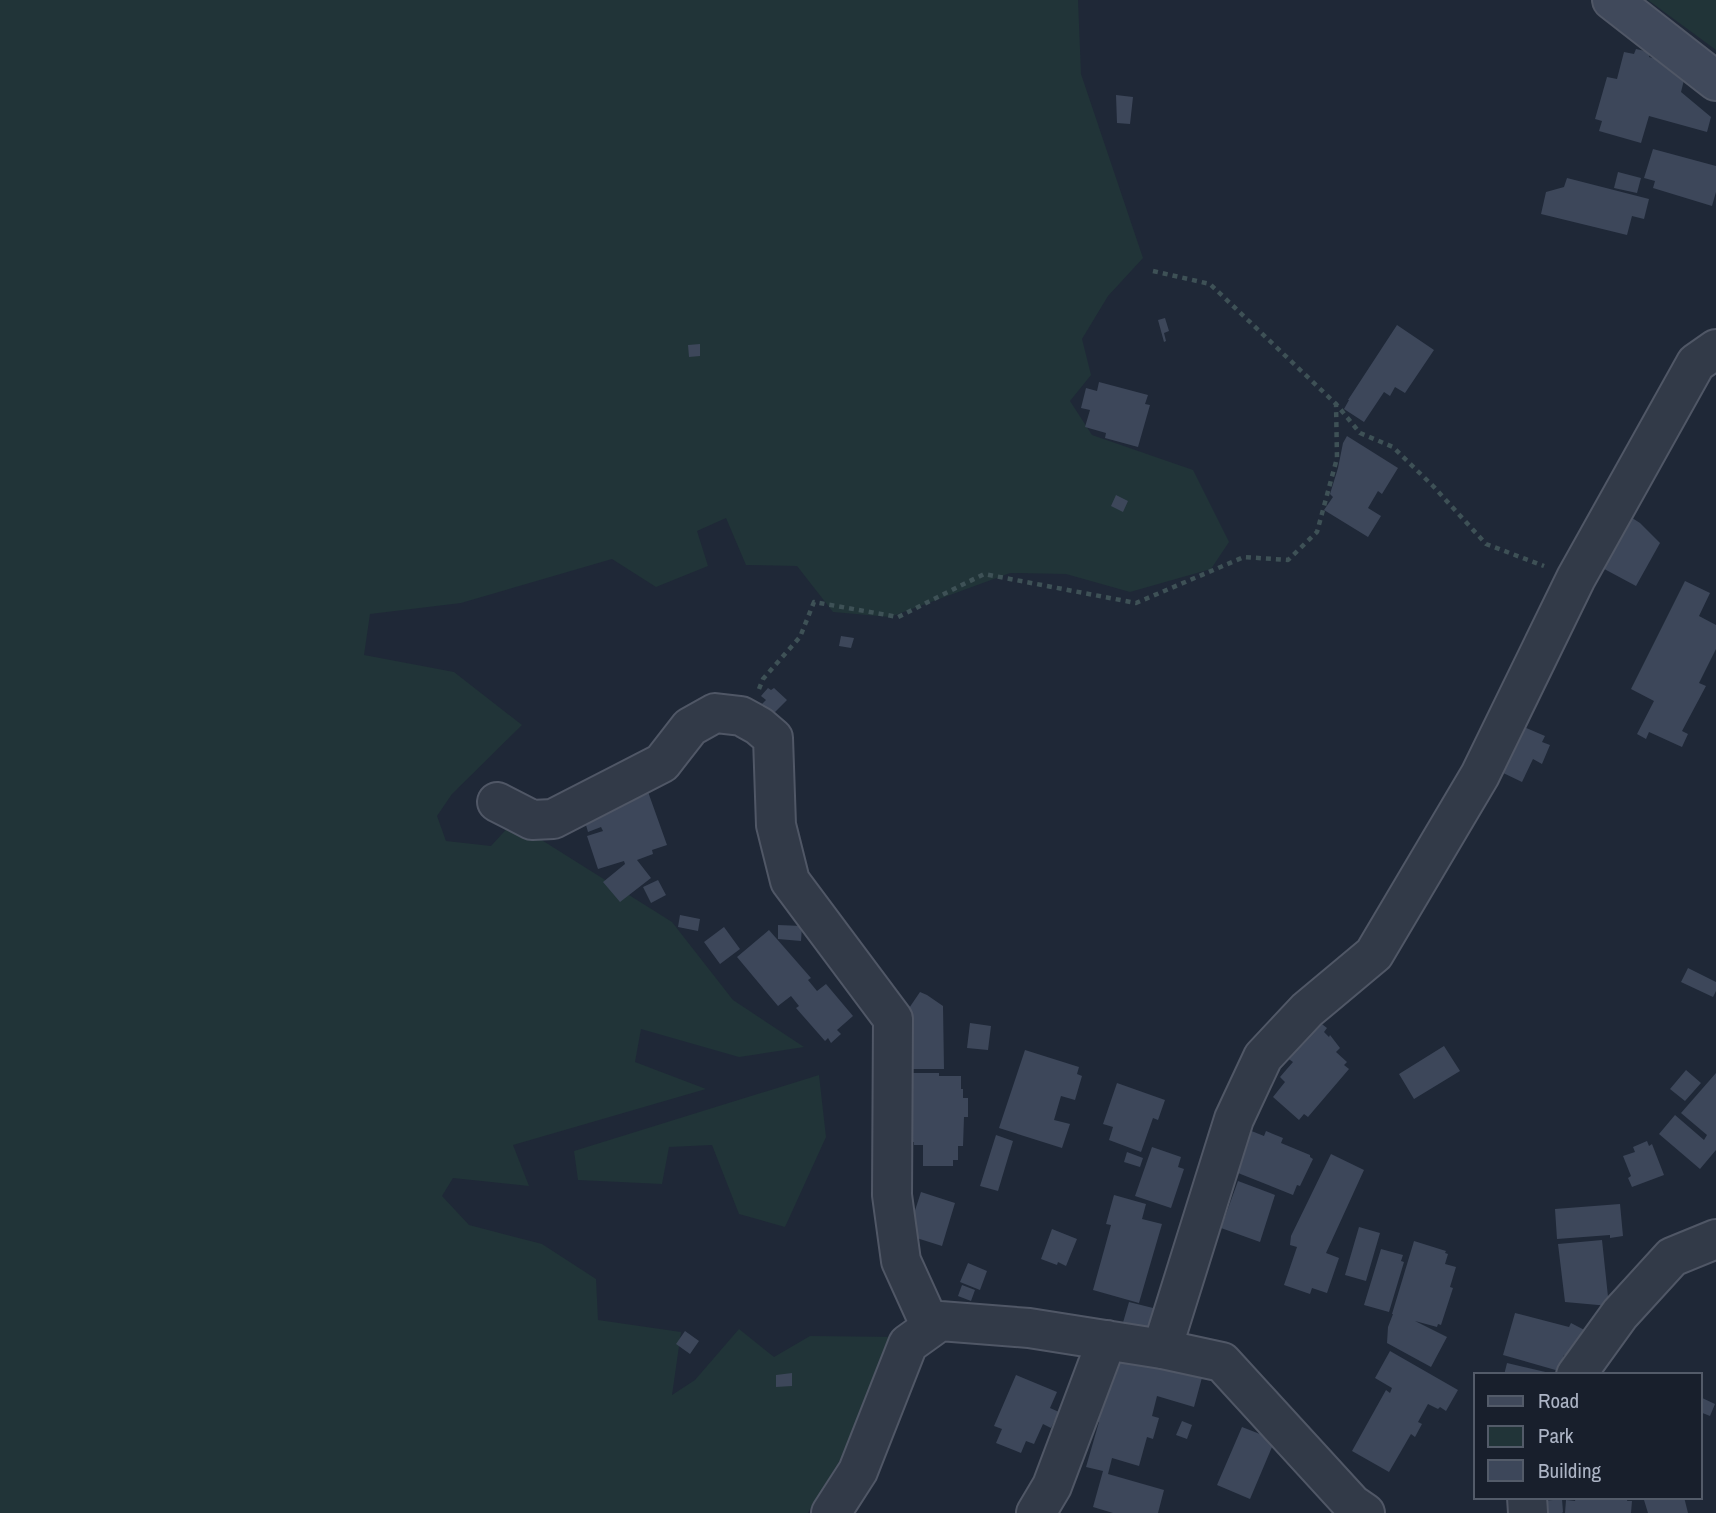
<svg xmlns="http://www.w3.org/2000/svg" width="1716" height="1513" font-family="'Archivo Narrow',sans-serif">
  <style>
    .green { fill: #213438 }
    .building { fill: #3d475a }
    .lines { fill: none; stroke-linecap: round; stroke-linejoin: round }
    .minor-casing { stroke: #505766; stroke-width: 42 }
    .secondary-casing { stroke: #505766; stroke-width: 42 }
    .path { stroke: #3e5156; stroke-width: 4.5; stroke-dasharray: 5 5; stroke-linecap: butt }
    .minor { stroke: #323a48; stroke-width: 38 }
    .secondary { stroke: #40495b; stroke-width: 38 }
  </style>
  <rect width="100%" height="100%" fill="#1f2837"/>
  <path class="green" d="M0,0H1078L1081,74L1143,258L1108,296L1082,339L1091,375L1070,401L1092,435L1193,470L1229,542L1211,569L1130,592L1066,574L1010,573L890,617L833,612L797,566L746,565L726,518L697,531L708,566L656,587L612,559L461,603L370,614L364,655L454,672L522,725L452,794L437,816L446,841L491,846L513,822L672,922L733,1000L804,1047L739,1057L641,1029L635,1062L706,1089L513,1145L529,1186L453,1178L442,1196L469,1225L542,1244L596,1279L598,1320L681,1332L672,1395L695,1380L739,1329L774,1357L810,1336L899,1337L857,1432L808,1513H0Z
    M1648,0H1716V50Z
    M819,1075L826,1137L785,1227L739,1214L712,1145L669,1147L662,1184L578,1180L574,1151Z"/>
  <path class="building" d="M1636,49L1650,52L1649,57L1675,64L1685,76L1681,92L1711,117L1707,132L1649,116L1641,143L1599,131L1602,121L1595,119L1607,77L1617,79L1624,52L1634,54Z
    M1116,95L1133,97L1130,124L1117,123Z
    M1653,149L1716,166V192L1712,206L1653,188L1655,181L1644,178Z
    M1618,172L1641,178L1637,193L1614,188Z
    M1567,178L1649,199L1644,219L1632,216L1627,235L1541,214L1546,192L1564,187Z
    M1165,318L1169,331L1164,333L1166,341L1164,342L1158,320Z
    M1397,325L1434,350L1405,393L1395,387L1390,396L1384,392L1364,422L1344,409L1349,400H1348Z
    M700,344V356L689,357L688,345Z
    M1099,382L1148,395L1145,404L1150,405L1138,447L1105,438L1106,433L1085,427L1090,410L1081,408L1086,388L1097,391Z
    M1347,436L1398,468L1382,494L1378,491L1368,508L1381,516L1368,537L1324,510L1333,497L1330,494L1338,468L1343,443Z
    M1116,495L1128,501L1123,512L1111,506Z
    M1629,516L1640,523L1660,543L1636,586L1595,564Z
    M1685,581L1710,593L1699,616L1716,625V649L1699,683L1706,686L1682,731L1688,734L1682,747L1649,732L1646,739L1637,734L1654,701L1631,689Z
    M841,636L854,638L851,648L839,646Z
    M768,688L771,690L774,688L787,700L773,714L762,704L766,700L761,696Z
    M1517,724L1545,736L1542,742L1550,745L1542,764L1533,759L1522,782L1497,770Z
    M647,789L667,845L652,850L653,854L637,860L651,878L620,902L603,882L625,864L624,861L598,869L587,836L603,831L601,827L588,832L584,818Z
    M658,880L666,895L651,903L643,887Z
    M680,915L700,919L698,931L678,927Z
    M778,925L802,926L801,941L778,939Z
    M724,927L740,949L720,964L704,942Z
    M769,930L811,978L808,980L817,991L826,984L853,1016L837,1030L841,1034L831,1043L828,1038L825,1041L796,1008L799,1006L791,996L778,1006L737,957Z
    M1688,968L1716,982V991L1713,997L1681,982Z
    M920,992L927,995L943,1006L944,1069H905L903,1017Z
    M1314,1018L1327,1028L1324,1032L1329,1037L1330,1035L1340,1048L1336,1052L1347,1062L1344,1065L1349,1069L1308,1117L1304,1114L1299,1120L1273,1097L1285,1082L1280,1077L1293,1062L1283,1055Z
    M970,1023L991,1026L988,1050L967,1048Z
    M1444,1046L1460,1071L1414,1099L1399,1074Z
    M1025,1050L1079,1067L1077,1074L1082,1076L1075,1100L1061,1096L1054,1120L1070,1124L1062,1148L999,1128Z
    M1686,1070L1701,1083L1685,1101L1670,1089Z
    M912,1073H939V1076H961V1089H963V1098H968V1117H964L963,1146H958V1160H953V1166H923V1145H914V1142H903L904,1090H912Z
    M1716,1073V1150L1700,1169L1659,1134L1675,1115L1704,1140L1707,1135L1681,1113Z
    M1117,1083L1165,1100L1158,1120L1153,1118L1141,1152L1109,1140L1113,1127L1103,1124Z
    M1249,1130L1264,1136L1266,1131L1283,1138L1281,1143L1310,1155V1157L1313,1159L1300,1186L1297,1185L1293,1195L1233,1171Z
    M996,1135L1013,1141L998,1191L980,1186Z
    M1647,1141L1649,1146L1652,1144L1664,1175L1632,1187L1628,1178L1631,1176L1623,1156L1635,1152L1633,1147Z
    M1152,1147L1181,1157L1178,1167L1184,1169L1171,1208L1135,1196Z
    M1127,1152L1143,1158L1140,1167L1124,1162Z
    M1331,1154L1364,1170L1326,1253L1339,1258L1327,1293L1312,1288L1310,1294L1284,1285L1297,1247L1290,1245L1291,1236Z
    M1238,1181L1275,1195L1260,1242L1221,1228Z
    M921,1192L955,1203L942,1246L907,1235Z
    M1114,1195L1146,1204L1142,1219L1162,1224L1139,1303L1093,1290L1111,1225L1106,1224Z
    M1620,1204L1623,1236L1610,1238V1235L1557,1239L1555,1209Z
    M1359,1227L1380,1233L1366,1281L1345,1275Z
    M1052,1229L1077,1239L1066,1266L1058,1262L1057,1265L1041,1259Z
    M1602,1240L1609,1306L1565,1302L1558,1244Z
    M1414,1241L1446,1251L1445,1253L1448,1254L1445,1264L1456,1267L1450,1287L1453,1288L1441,1325L1438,1324L1437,1327L1415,1321L1447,1337L1431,1367L1387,1343L1388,1327L1393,1314H1392Z
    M1381,1249L1403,1255L1401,1261L1404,1262L1389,1312L1364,1305Z
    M968,1263L987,1271L980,1290L960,1282Z
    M962,1285L975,1290L971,1301L958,1296Z
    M1129,1302L1157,1309L1151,1333L1122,1326Z
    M1515,1313L1569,1327L1571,1323L1592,1334L1576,1362L1564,1355L1559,1371L1503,1355Z
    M685,1331L699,1341L690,1354L676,1344Z
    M1115,1349L1203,1374L1194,1407L1157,1396L1152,1416L1159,1418L1153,1439L1147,1437L1139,1466L1112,1458L1108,1474L1164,1490L1158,1513H1113L1093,1507L1103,1471L1086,1467L1099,1422L1094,1421Z
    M1390,1351L1458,1390L1446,1411L1440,1407L1438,1409L1428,1404L1418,1422L1422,1424L1415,1437L1411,1434L1389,1472L1352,1451L1386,1390L1390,1393L1392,1388L1375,1378Z
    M1507,1363L1554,1374V1375H1504Z
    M792,1373V1386L776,1387V1375Z
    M1016,1375L1057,1392L1050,1408L1059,1412L1051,1428L1043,1424L1034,1444L1026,1441L1021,1453L996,1443L1002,1429L994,1426Z
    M1700,1397L1715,1404L1710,1416L1700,1412Z
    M1182,1421L1192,1425L1187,1439L1176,1435Z
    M1242,1427L1275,1440L1250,1499L1217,1485Z
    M1576,1497H1628L1627,1501H1632L1631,1513H1565L1566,1500L1575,1501Z
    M1652,1497H1684L1688,1513H1648L1644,1500Z
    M1562,1499L1563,1512L1562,1513H1544L1543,1501Z"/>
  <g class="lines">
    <defs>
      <path id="minor" d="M497,802L532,820L553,819L662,763L690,727L715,713L741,716L759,726L773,738L776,825L790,881L893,1019L892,1195L901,1261L931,1327
        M1162,1349L1234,1119L1263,1057L1307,1010L1374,954L1480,775L1576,578L1696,363L1716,349
        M1576,1375L1620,1314L1672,1257L1716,1239
        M1527,1497L1528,1513
        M831,1513L858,1471L908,1344L940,1321L1029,1328L1162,1349L1222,1362L1352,1504L1365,1513
        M1036,1513L1052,1486L1107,1340"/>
      <path id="secondary" d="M1612,0L1716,81"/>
    </defs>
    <use href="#minor" class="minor-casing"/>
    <use href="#secondary" class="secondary-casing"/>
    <path class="path" d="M1153,271L1210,284L1336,404L1360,433L1393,447L1433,486L1486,544L1544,566
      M759,689L763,679L800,637L814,602L898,617L984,574L1136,603L1244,557L1288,560L1317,532L1337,458L1336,404"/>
    <use href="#minor" class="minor"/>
    <use href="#secondary" class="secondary"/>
  </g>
  <rect x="1474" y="1373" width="228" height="126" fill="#181f2c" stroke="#535b69" stroke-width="2"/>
  <rect x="1488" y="1396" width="35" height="10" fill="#40495b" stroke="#535b69" stroke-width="2"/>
  <text x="1538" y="1408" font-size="21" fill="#acb4c5">Road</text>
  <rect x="1488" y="1426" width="35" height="21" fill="#213438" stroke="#535b69" stroke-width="2"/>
  <text x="1538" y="1443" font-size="21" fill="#acb4c5">Park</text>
  <rect x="1488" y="1460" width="35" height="21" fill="#3d475a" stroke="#535b69" stroke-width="2"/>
  <text x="1538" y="1478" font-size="21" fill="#acb4c5">Building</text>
</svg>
